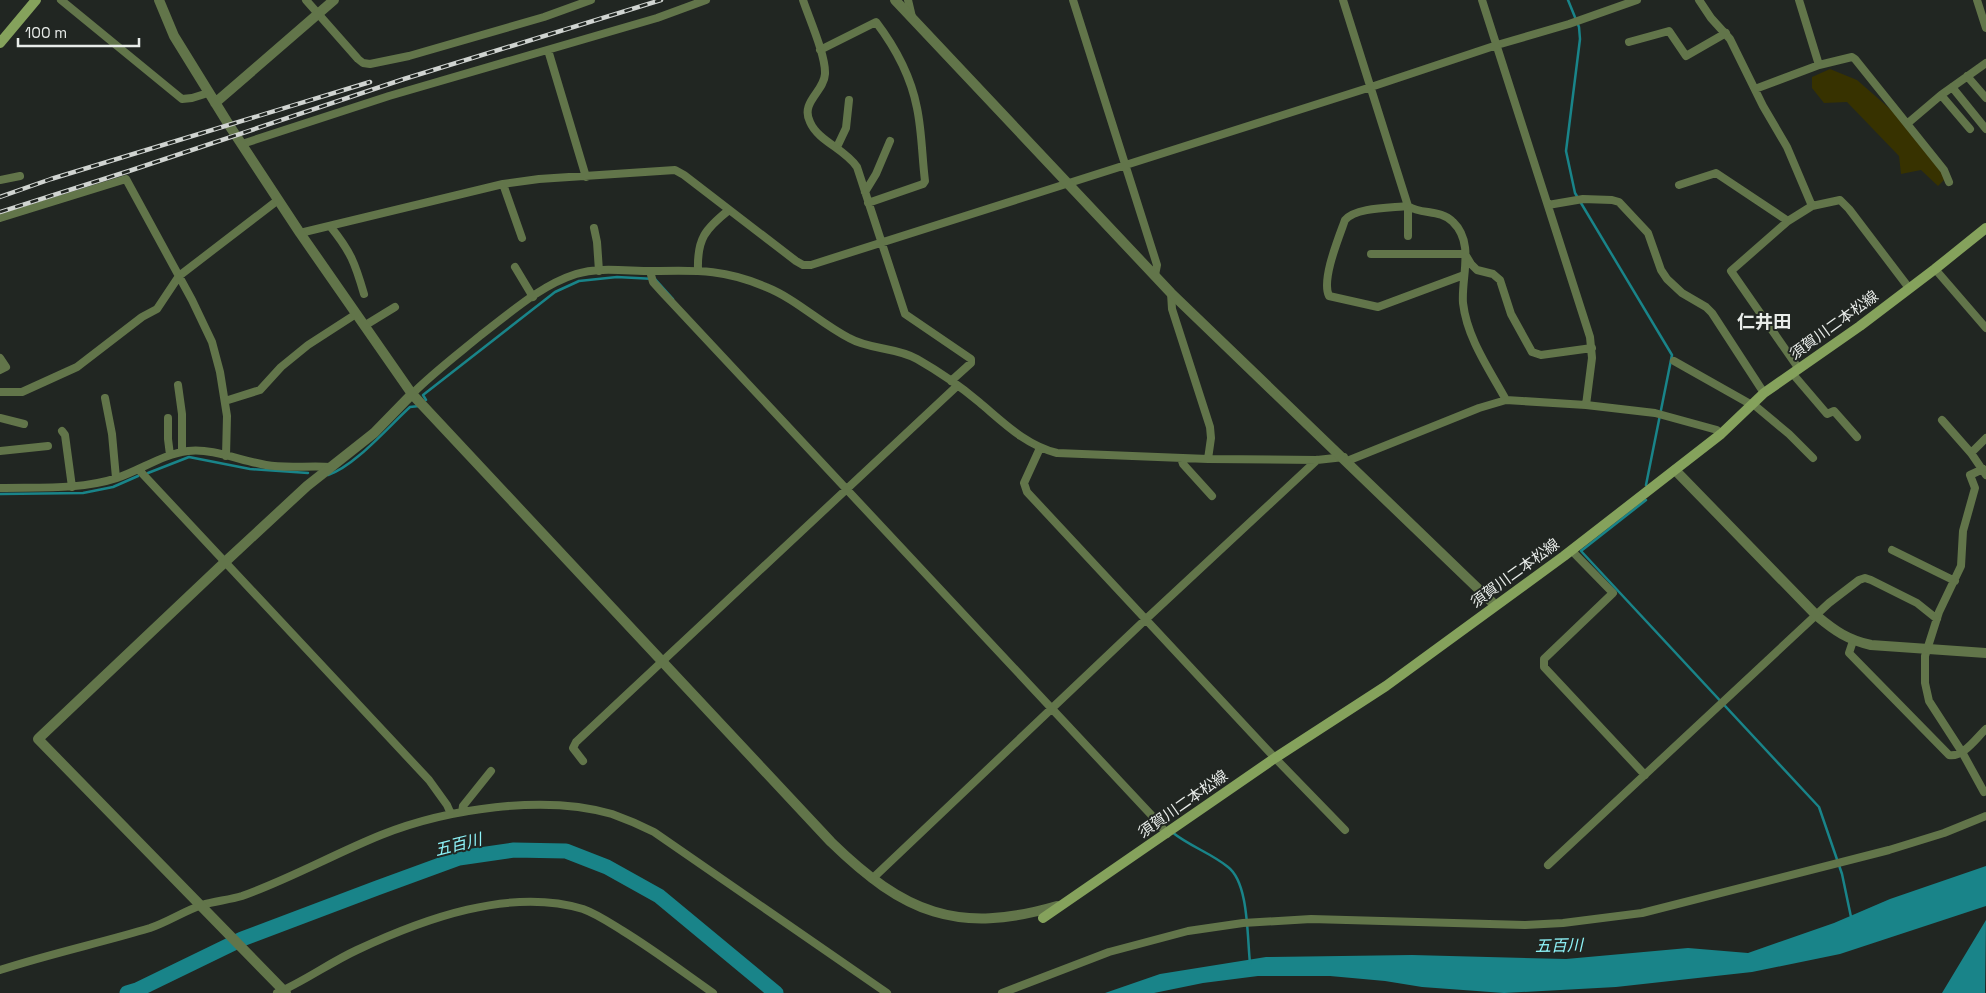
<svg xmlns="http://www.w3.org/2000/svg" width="1986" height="993" font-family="'Space Grotesk','Noto Sans JP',sans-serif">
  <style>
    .green { fill: #373200 }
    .water { fill: #198489 }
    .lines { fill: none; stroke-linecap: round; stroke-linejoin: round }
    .stream { stroke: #198489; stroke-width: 2.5 }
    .river { stroke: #198489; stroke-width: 15 }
    .minor { stroke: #62754a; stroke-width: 8 }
    .tertiary { stroke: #62754a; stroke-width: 10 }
    .secondary { stroke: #85a25c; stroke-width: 10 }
    .rail-casing { stroke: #d0d4d1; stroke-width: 4.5 }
    .rail { stroke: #212622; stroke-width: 2.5; stroke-dasharray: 8; stroke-linecap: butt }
    .labels { text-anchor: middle; stroke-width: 4; stroke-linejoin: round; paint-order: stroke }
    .street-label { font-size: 15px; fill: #e8ece9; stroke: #212622 }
    .water-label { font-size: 16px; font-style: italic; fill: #8ff5fa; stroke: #212622 }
    .quarter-label { font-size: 18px; font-weight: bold; fill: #e8ece9; stroke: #212622 }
  </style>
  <rect width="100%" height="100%" fill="#212622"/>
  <path class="green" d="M1830,69L1857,80L1897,115L1946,178L1938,186L1921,170L1901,174L1899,156L1847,102L1824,103L1812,88V77Z"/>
  <path class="water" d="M1986,866V906L1840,954L1752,972L1616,987L1504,993L1422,987L1385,981L1330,976H1258L1203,983L1154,993H1105L1160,974L1266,957L1412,955L1566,959L1688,948L1748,953L1834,923L1890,899Z
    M1986,920L1985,993H1942Z"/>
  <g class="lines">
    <path class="stream" d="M1568,0L1579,27L1580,39L1566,151L1575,193L1672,355L1646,485
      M426,400L423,395L555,292L579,281L617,277L655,279L673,299
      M148,473L189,457L250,469L308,473
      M328,475C355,466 388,427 410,407L419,406
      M0,494L83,493L113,487L138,476
      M1646,500L1581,551L1819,807L1842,874L1851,917
      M1172,832C1189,846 1211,853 1228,867C1249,883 1247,937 1250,963"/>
    <path class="river" d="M127,993L137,990L242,939L377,888L459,858L514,850L566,851L607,867L659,896L776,993"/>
    <path class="minor" d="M61,0L182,99L192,98L208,93
      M306,0L358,59L363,63L370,64L409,56L544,17L591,0
      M803,0C809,18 826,56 825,74C824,92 800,102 810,122C818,141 845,149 857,167L905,314L971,359V363L951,381
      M908,0L912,17
      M1073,0L1157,265L1155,275
      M1343,0L1408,206C1422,215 1440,209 1453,222C1475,243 1461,277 1463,303C1467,338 1489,369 1506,400
      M1482,0L1590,337L1592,358L1586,405
      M1699,0L1711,18L1730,39L1763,106L1787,147L1812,206L1840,200L1849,209L1909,288
      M1977,0L1986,28
      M1629,42L1669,31L1686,56L1726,33
      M548,50L586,177
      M820,50L876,22C895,47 911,77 917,108C922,132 922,157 925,181L923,184L868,203
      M1819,65L1852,57L1855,59L1944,170L1949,182
      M1967,76L1986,98
      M1952,87L1986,129
      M1755,89L1819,65L1799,0
      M1941,95L1970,129
      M1908,123L1941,95L1986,63
      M242,144L389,96L657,18L706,0
      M837,147L846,128L849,100
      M0,180L20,176
      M503,184L522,238
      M1679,185L1716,173L1788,221L1812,206
      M865,192L876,174L890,141
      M1548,205L1583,199L1612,200L1619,202L1648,233L1661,270L1667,279L1682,293L1706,307L1712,313L1764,393
      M0,218L126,179L192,300L212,342L220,372L227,416L226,456
      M1788,221L1731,271L1799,369
      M330,226C351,252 355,263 364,294
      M594,228L597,242L599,271
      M300,233L503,184L539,179L675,170L684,175L796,261L803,265H811L1371,87L1497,45L1569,24L1637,0
      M1408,236V206C1391,208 1356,207 1345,220C1339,237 1321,280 1329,296L1378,307L1464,275
      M1371,254H1465L1471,264L1477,270L1493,274L1500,280L1511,314L1532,352L1541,355L1592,348
      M515,267L533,297
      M1935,269L1986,328
      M698,270C697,239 705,229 729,210
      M650,271L653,282L662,292L1156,820L1167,834
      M1171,293L1172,309L1210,427L1211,438L1208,459
      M364,326L395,307
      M0,358L6,367L0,370
      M1674,361L1752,405
      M1792,373L1827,414L1834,411L1857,437
      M178,385L182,414V452
      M0,392H22L77,367L142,317L157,309L179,276L278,200
      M412,394C434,372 458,354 481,335C510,313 541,285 576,274C601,266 632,272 659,271C699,270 727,270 766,287C796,299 820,323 849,338C870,350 896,347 917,359C938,371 960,386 979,402C1003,422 1025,445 1057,453L1208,459L1317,460L1344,457
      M105,398L112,434L116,478
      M225,401L260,390L281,367L308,345L356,314
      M1753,404L1789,434L1813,458
      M0,418L24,424
      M168,418V439L170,455
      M1942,420L1971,453L1986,475
      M62,431L65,435L72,487
      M1040,448L1024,483L1027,492L1275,758L1345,830
      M0,451L48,446
      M1971,453L1986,438
      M1181,458L1183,464L1212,496
      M1347,461L1479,408L1506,400L1586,405L1655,413L1717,430L1721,434
      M1983,469L1970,475L1975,488L1963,531L1961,566L1939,612L1925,656V683L1929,701L1962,752L1984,792
      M139,470L429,780L447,805L451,814
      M0,488C39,487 80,490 117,478C141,470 163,454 188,451C213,448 241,461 266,465C288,469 309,465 331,467
      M1571,550L1613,593L1544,659V667L1645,775
      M1892,550L1955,581
      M1853,641L1849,653L1949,755C1963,758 1977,737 1986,729
      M583,761L573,748L576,742L957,386
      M462,812L463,806L491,771
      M1548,865L1829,603L1859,580L1865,578L1871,580L1917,603L1937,619
      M872,879L1145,620L1317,460
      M0,970C49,954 100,943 150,928C168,922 184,911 202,905C215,901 229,900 242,896C290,879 334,854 381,835C446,809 544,794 612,814C626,819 640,825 654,832L887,993
      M277,993C305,981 329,963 357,950C423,919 510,887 583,909C597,914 610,923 623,931C654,950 683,972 713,993
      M1002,993L1109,952L1188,931L1243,923L1311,919L1525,925L1563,923L1642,913L1889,850L1944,833L1986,816"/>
    <path class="tertiary" d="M159,0L174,36L229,125L300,233L412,394L831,842C904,913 957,935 1057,906
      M895,0L1171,293L1495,605
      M215,103L334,0
      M1675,470L1817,616C1835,631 1848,640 1871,645L1986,653
      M286,993L38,739L225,562L307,486L374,433L412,394"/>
    <path class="secondary" d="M0,43L36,0
      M1043,918L1275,758L1386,686L1564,556L1721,434L1764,393L1860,326L1935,269L1986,228"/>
    <defs>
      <path id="rail" d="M0,197L51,179L370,82
        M0,212L129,171L404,79L661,0"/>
    </defs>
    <use href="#rail" class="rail-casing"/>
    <use href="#rail" class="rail"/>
  </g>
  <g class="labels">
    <g class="street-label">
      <text transform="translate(1834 325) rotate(-36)" y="5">須賀川二本松線</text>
      <text transform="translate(1515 573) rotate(-36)" y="5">須賀川二本松線</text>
      <text transform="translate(1183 804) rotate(-35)" y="5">須賀川二本松線</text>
    </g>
    <g class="water-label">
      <text transform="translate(458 844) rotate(-14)" y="6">五百川</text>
      <text transform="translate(1559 945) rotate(-1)" y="6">五百川</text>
    </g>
    <g class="quarter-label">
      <text x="1764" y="328">仁井田</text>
    </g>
  </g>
  <path d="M18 38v8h121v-8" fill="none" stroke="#e8ece9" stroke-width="2.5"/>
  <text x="25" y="38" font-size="15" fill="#e8ece9" stroke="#212622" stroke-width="4" paint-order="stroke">100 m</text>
</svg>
